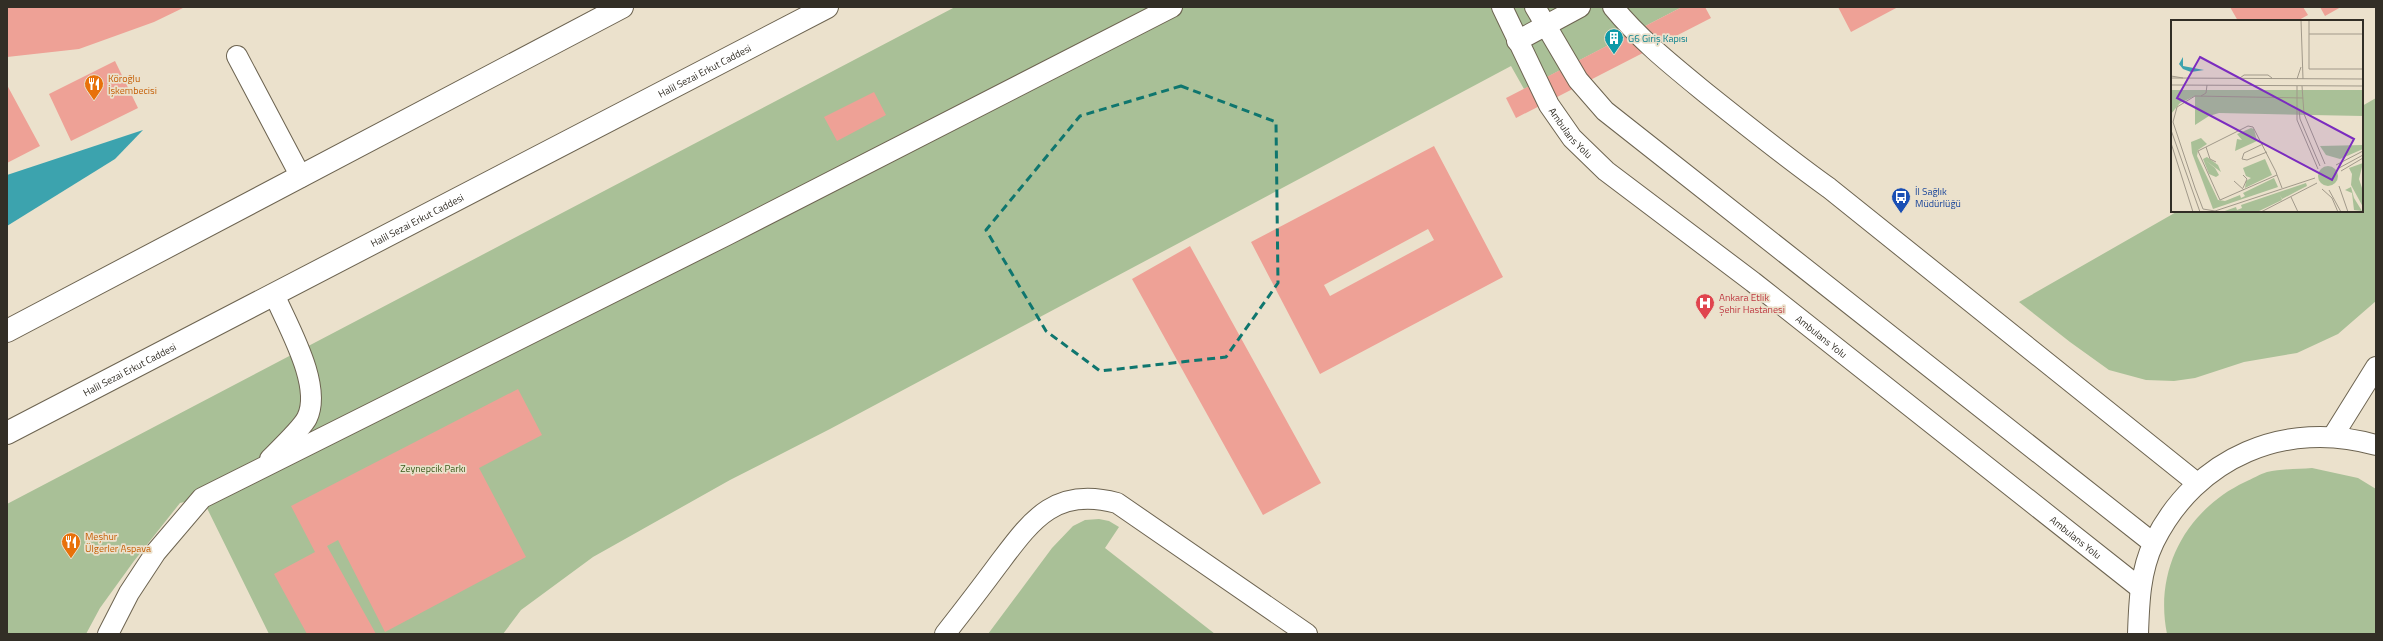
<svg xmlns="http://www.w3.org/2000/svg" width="2383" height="641" font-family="'Titillium Web',sans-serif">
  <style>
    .green { fill: #a9c097 }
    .water { fill: #3ca3ae }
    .building { fill: #eea196; fill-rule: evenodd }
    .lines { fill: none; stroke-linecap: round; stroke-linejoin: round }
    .lane-casing { stroke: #6d6451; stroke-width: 22 }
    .secondary-casing { stroke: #6d6451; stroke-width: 24 }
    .lane { stroke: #fff; stroke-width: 20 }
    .secondary { stroke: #fff; stroke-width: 22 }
    .marked { fill: none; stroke: #0f766e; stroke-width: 3; stroke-dasharray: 8 5; stroke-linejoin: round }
    .labels { text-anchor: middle; stroke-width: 3.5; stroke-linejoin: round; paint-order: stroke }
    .culture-label { font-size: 10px; fill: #0d838f; stroke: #ebe1cc; text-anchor: start }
    .street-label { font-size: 10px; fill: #322e26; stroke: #ebe1cc }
    .food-label { font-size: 10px; fill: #c56008; stroke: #ebe1cc; text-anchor: start }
    .transit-label { font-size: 10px; fill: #164399; stroke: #ebe1cc; text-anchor: start }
    .health-label { font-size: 10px; fill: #be3a42; stroke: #ebe1cc; text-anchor: start }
    .park-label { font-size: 10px; fill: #3b5b1b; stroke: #ebe1cc }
    .inset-road { fill: none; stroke: #a1998a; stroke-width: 1 }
    .view { fill: #7b2cbf; fill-opacity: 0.15; stroke: #7b2cbf; stroke-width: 2 }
    .inset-edge { fill: none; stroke: #322e26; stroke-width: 2 }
  </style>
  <rect width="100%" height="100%" fill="#ebe1cc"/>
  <path class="green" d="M955,7H1682L1524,89L1511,66L830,429L730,480L593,557L521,610L503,634H269L202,498L180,503L134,561L100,608L86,634H7V504Z
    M2376,98V301L2338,334L2297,353L2244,362L2195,378L2174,381L2146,380L2109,370L2070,342L2019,302L2178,211H2362V106Z
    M2312,468L2358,478L2376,489V634H2167C2154,570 2186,510 2245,482C2252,479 2260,474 2267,472C2281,469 2298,469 2312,468Z
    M1099,519L1109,521L1119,527L1105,548L1215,634H988L1052,548L1073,526L1085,520Z"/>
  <path class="water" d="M143,130L115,159L7,226V175Z"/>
  <path class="building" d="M7,7H185L154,22L79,49L7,57Z
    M1682,7H1705L1711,18L1516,118L1506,98Z
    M1838,7H1898L1851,32Z
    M2230,7H2303L2308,15L2297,21H2238Z
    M2320,7H2341L2325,16Z
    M115,61L138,108L71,141L49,94Z
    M7,85L40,146L7,163Z
    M874,92L886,115L837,141L824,117Z
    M1434,146L1503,277L1320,374L1251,242ZM1428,229L1434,240L1330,296L1324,285Z
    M1190,246L1321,483L1263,515L1132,279Z
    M518,389L542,435L479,468L526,557L385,632L338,540L327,546L376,634H307L274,574L315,552L291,506Z"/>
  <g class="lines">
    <defs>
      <g id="lane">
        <path id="s1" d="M1502,7L1549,105L1572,138L1606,171L1753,282L2140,588"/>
        <path d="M1535,7L1578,80L1605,111L2153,543"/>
        <path d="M1613,7C1640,40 1674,67 1707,94C1747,126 1787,158 1829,188L2197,483"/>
        <path d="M1517,41L1580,7"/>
        <path d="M237,56L301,177"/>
        <path d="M2333,436L2376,367"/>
        <path d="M270,459C279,450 302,428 307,418C323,385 287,325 274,294"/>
        <path d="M108,634L129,593L156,552L202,498L727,235L1172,7"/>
        <path d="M945,634C963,611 980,589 997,566C1031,521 1054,486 1117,503L1307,634"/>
        <path d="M2138,634C2139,603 2140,571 2154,542C2196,457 2286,419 2376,445"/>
      </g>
      <g id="secondary">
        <path d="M7,331L622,7"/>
        <path id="s2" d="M7,433L827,7"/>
      </g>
    </defs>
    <use href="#lane" class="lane-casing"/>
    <use href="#secondary" class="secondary-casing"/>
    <use href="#lane" class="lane"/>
    <use href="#secondary" class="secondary"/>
  </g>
  <path class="marked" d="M1181,86L1276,122L1278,283L1226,357L1100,371L1046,331L986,230L1080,116Z"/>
  <defs>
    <symbol id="building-pin" viewBox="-11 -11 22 30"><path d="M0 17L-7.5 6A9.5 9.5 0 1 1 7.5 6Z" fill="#0f9aa8" stroke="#ebe1cc"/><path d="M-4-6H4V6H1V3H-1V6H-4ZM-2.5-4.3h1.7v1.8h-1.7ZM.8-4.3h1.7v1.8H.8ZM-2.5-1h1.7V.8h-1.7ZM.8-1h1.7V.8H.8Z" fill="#fff"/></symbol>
    <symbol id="restaurant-pin" viewBox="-11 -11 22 30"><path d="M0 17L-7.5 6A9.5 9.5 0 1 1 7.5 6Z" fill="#e8710a" stroke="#ebe1cc"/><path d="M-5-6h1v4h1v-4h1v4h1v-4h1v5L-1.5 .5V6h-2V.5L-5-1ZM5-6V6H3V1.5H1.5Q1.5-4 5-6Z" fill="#fff"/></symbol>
    <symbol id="bus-pin" viewBox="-11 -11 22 30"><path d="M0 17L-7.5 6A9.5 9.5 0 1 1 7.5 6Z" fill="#1a4fb4" stroke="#ebe1cc"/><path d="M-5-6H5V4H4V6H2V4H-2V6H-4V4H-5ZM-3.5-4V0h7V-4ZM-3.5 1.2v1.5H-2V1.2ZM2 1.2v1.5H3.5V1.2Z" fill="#fff"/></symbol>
    <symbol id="hospital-pin" viewBox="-11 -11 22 30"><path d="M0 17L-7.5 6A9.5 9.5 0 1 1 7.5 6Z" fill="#e0444e" stroke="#ebe1cc"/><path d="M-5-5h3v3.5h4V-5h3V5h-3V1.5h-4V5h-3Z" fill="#fff"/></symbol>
  </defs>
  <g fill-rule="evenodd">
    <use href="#building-pin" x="1603" y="27" width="22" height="30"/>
    <use href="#restaurant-pin" x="83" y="73" width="22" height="30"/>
    <use href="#bus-pin" x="1890" y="186" width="22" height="30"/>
    <use href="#hospital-pin" x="1694" y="292" width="22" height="30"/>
    <use href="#restaurant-pin" x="60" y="531" width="22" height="30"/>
  </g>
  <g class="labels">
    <g class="culture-label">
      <text x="1628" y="42">G6 Giriş Kapısı</text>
    </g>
    <g class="street-label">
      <text dy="4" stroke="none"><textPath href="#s2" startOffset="786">Halil Sezai Erkut Caddesi</textPath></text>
      <text dy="4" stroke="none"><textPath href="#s1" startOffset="144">Ambulans Yolu</textPath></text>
      <text dy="4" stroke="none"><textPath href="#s2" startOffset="462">Halil Sezai Erkut Caddesi</textPath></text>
      <text dy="4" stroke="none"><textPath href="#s1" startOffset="468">Ambulans Yolu</textPath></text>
      <text dy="4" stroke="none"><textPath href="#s2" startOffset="138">Halil Sezai Erkut Caddesi</textPath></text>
      <text dy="4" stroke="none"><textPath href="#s1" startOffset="792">Ambulans Yolu</textPath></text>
    </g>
    <g class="food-label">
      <text x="108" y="82">Köroğlu<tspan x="108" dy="12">İşkembecisi</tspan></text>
      <text x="85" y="540">Meşhur<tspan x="85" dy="12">Ülgerler Aspava</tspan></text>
    </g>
    <g class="transit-label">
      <text x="1915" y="195">İl Sağlık<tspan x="1915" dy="12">Müdürlüğü</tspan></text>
    </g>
    <g class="health-label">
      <text x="1719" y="301">Ankara Etlik<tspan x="1719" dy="12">Şehir Hastanesi</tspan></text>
    </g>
    <g class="park-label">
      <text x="433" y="472">Zeynepcik Parkı</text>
    </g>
  </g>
  <g transform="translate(2171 20)">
    <rect width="192" height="192" fill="#ebe1cc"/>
    <path d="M0,70H192V96L48,93L38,96L24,105V76L9,83L0,94ZM80,108L83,109L86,121L64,131L66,119L71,120L66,114ZM30,118L36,124L27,130L26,136L47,180L54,181L69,175L70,178L74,176L72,173L103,158L107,167L42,189L21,133L20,122ZM192,125V129L169,139L155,135L149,126ZM36,137L47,145L50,152L34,140L44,148L48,155L45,157L38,154L32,139ZM94,139L101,155L74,168L75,161L80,158L75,156L72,148ZM192,143L188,159L192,171V187L180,165L181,154L178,148ZM147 156a10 10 0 1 1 20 0a10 10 0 1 1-20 0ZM135,163L136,166L130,169L111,179L109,175L111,180L86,192H51L65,187L66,190L71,188L70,185ZM180,167L183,178L191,191L183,190L181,173L174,170Z" fill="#a9c097"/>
    <path d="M12,37V46L33,50L20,52L12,49L8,44Z" fill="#3ca3ae"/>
    <path class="inset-road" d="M130,0L132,59M138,0V49H192M138,14H192M0,56L12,58M0,58L192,59M69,58L73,55H97L101,58M126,59L130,47M0,65L192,66M126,66V100L147,149M131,66L133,94L154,144M30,76L35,73L36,65M128,89L129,99L149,146M0,110L29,192M0,123L22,192M92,124L73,133L71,139L76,140L96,132M35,127L39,139L45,142M165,145L192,131M168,148L192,135M170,151L192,138M72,155L76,159L72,168M106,155L49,180L27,131L77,106L82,107L105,152L106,155L111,168M63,161L73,170M168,166L177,192M24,168L2,102L6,87L24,76L132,78M24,168L32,189L44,191L144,158M151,169L161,178L167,192M158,170L170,192M120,177L127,192M90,192L146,163"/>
    <path class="view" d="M29,37L183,119L161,160L6,78Z"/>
    <rect width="192" height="192" class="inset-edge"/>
  </g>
  <rect width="2383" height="641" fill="none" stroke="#322e26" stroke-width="16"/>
</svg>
